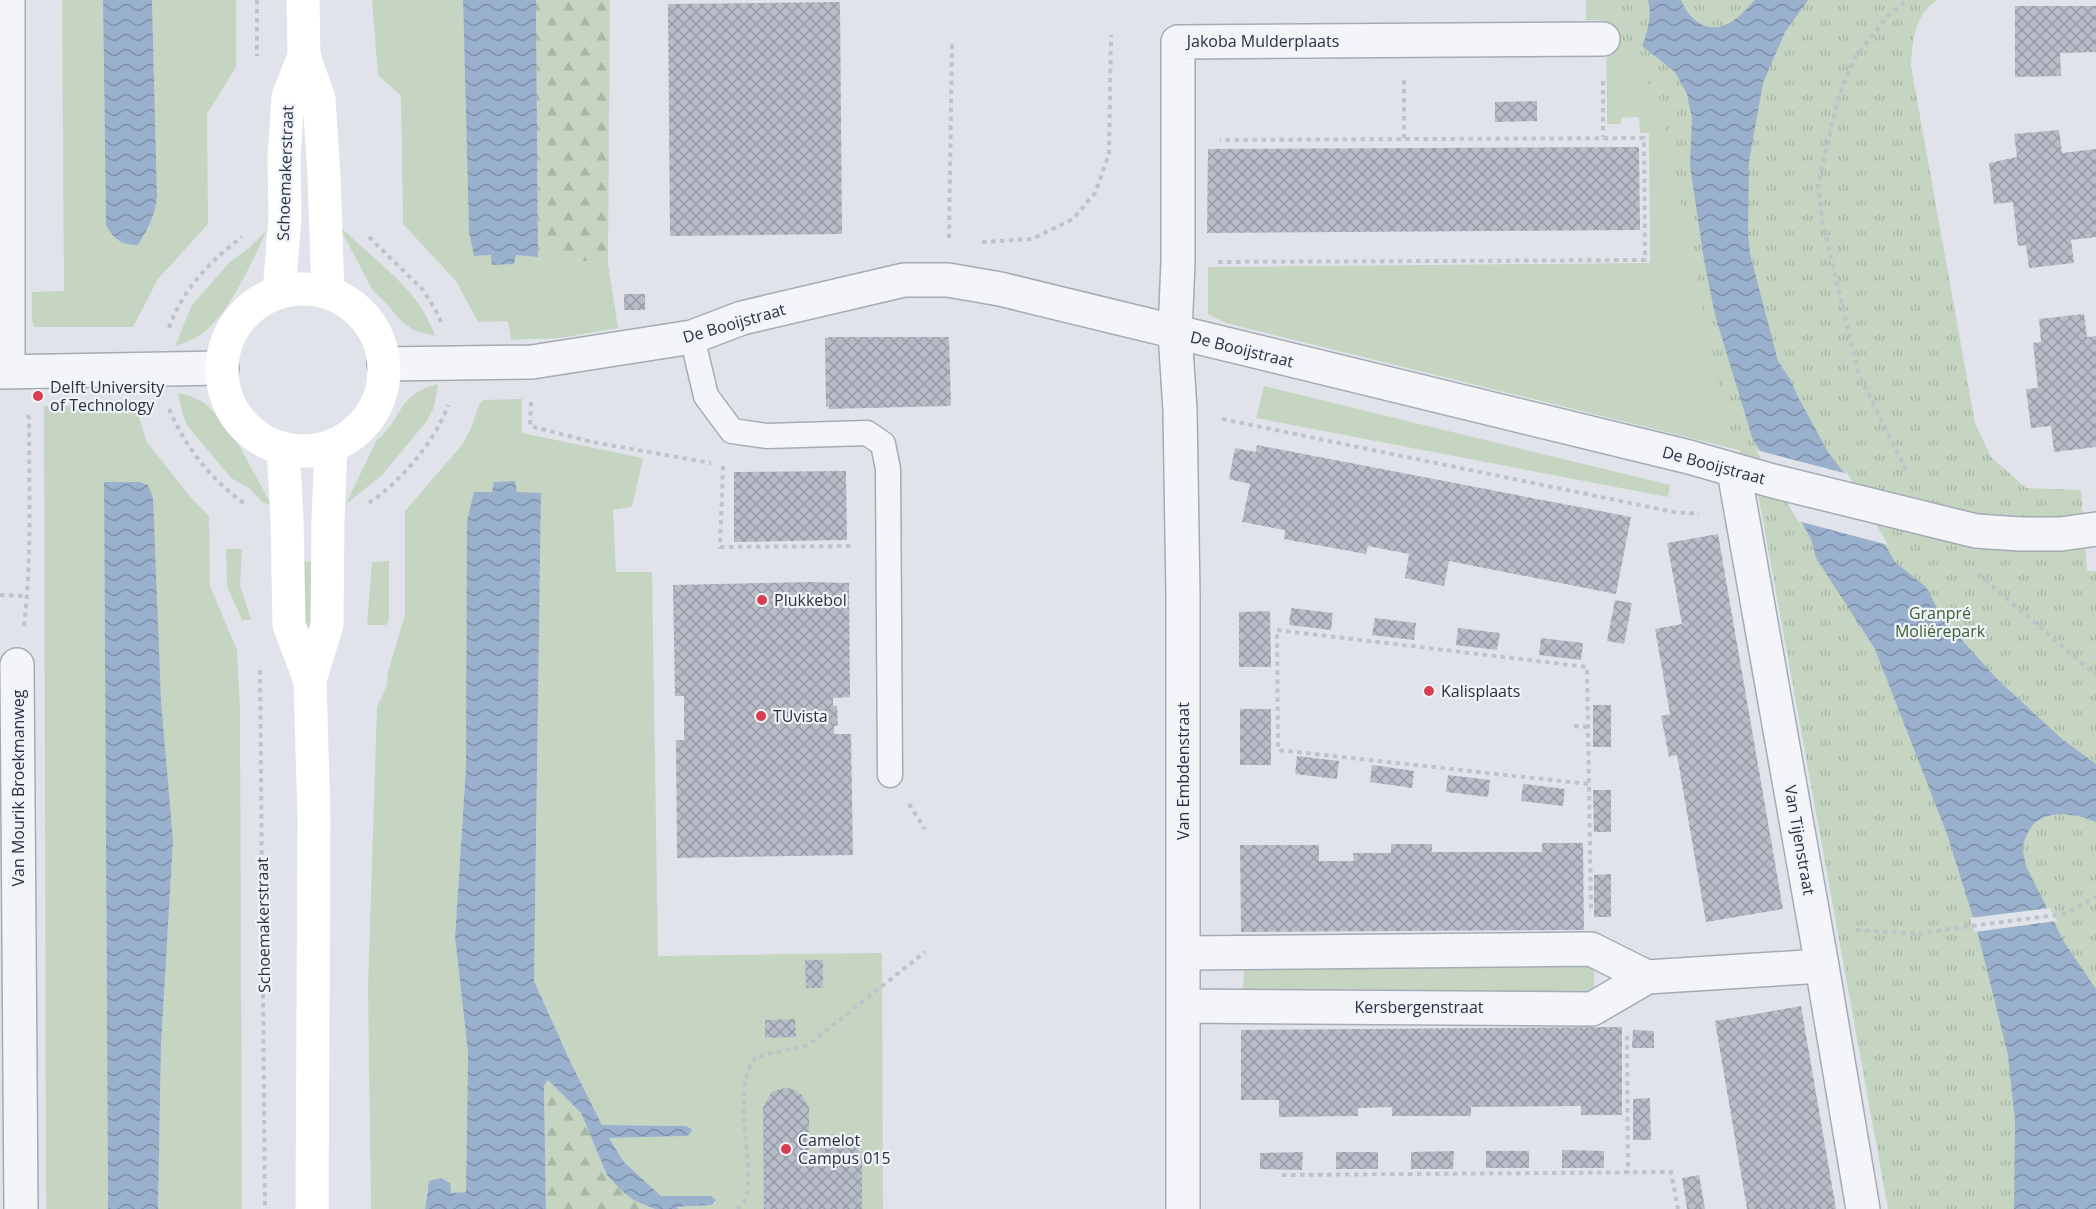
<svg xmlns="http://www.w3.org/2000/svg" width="2096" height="1209" font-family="'Open Sans',sans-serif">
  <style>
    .grass { fill: #c5d5c1 }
    .forest { fill: url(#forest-firs) }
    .park { fill: url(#park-tufts) }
    .water { fill: url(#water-waves) }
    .pier { fill: #e0e4ea }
    .building { fill: url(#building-cross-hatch) }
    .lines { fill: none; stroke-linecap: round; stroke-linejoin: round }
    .lane-casing { stroke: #a5abb5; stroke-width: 27 }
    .street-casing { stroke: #a5abb5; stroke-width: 36 }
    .path { stroke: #bec2c9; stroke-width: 4; stroke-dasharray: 4.5 4.5; stroke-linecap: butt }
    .lane { stroke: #f3f5f8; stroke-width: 24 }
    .street { stroke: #f3f5f8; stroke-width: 33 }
    .secondary { stroke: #fff; stroke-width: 33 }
    .poi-dot { fill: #d83d50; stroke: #f0f3f7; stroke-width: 2 }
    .labels { text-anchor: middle; stroke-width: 4.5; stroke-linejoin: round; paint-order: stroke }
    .street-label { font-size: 16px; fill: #283143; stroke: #f0f3f7 }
    .poi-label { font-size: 16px; fill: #283143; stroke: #f0f3f7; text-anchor: start }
    .park-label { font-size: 16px; fill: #3b6034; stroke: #f0f3f7 }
  </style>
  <defs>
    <pattern id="forest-firs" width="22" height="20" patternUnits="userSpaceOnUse" patternTransform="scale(1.5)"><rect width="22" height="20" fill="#c5d5c1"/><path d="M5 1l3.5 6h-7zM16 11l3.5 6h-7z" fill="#a9b7a7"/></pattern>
    <pattern id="park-tufts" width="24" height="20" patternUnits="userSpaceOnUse" patternTransform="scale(1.5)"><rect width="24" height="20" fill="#c5d5c1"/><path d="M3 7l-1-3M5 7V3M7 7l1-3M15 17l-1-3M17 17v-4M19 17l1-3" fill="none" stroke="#a9b7a7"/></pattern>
    <pattern id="water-waves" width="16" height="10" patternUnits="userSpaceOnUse" patternTransform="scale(1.5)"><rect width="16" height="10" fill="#99b1cd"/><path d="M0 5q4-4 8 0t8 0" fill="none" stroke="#7d91a8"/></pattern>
    <pattern id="building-cross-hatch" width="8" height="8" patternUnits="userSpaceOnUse" patternTransform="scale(1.5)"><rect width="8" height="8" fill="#b7bdc8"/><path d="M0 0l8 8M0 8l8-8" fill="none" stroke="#959aa4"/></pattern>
  </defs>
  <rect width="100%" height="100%" fill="#e0e4ea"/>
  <path class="grass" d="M62,0H103L106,226C114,240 121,245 138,245C148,229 155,216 157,197L152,0H236V67L207,114L208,224L158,279L133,327H34L32,320V292L64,291Z
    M372,0H463L469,232L474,256L491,255L493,265L514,264L516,255L608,263L618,328L560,338L511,340L508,321L478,322L456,281L403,224L401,96L378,75Z
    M1586,0H1648L1675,72L1763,456L1226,323L1208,314V267L1650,263L1649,133H1640L1639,117L1621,118V124H1607L1606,21L1586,20Z
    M340,228C349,233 353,240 361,246C391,273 422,297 435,336L413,330L400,320L386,303L373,291Z
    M267,230C252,261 229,316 200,335C193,340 184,343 175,346L192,305L230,262L250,247Z
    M438,384L434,407L427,421L381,476L346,504L376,441C404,419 395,395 438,384Z
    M1264,386L1670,485L1668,497L1256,418Z
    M178,393L188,395L203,402L215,413L222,425L239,445L272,506L262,502L250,489L231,478L187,425L182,412Z
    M522,399V433L643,458L632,507L613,510L616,572H652L658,956L882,953L883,1209H678L676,1207L712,1205L716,1202L711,1196H661L624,1162L609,1138L687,1136L690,1134L692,1129L686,1126L602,1125L570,1061L534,981L541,493H517L515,482H494L466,767L455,937L468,1053L466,1192L451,1193L427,1188L425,1209H371L368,987L377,707L387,685L388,672L405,615V511L462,445L471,428L479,405L483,400Z
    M44,406H132L136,408L147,442L191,498L209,516L210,586L237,650L240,710L242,1209H158L161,1046L173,841L139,482L104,483L108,1209H46Z
    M226,549H242L240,585L251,620H242L227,586Z
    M317,561L313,638L303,636L299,562Z
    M389,561V620L386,625H367L372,562Z
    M1594,964V993H1243L1244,966Z"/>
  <path class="forest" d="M536,0H610L608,263L538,257Z
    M548,1080L581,1113L607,1175L635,1201L655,1209H546L544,1086Z"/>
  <path class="park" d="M1616,0H1938C1914,14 1913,41 1911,66L1975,423L1991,457L2026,488L2081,490L2087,571H2096V1209H1888L1759,499L1724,412L1660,99L1625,51Z"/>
  <path class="water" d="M103,0H152L157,197C155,216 148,229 138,245C121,245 115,240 106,226Z
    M463,0H536L538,257L516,255L514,264L492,265L491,255L474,256L469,232Z
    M1648,0H1681C1690,22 1711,37 1734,20C1742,15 1748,7 1755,0H1808L1785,32L1763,83L1749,161L1748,233L1750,254L1778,361L1790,379L1798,397L1828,452L1844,473L1895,562L1926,587L1943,619L1997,679L2062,739L2096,764V822C2079,815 2053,809 2036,822C2029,827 2025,839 2022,847L2026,866L2064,942L2096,989V1209H2014L2015,1122L2008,1055L1977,930L1947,834L1875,649L1816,558L1811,539L1802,523L1752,437L1715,315L1704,260L1690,166L1692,118L1687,94L1675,72L1642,46C1648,30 1652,17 1648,0Z
    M515,481L517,492L541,493L534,981L570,1061L602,1125L686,1126L692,1129L690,1134L687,1136L609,1138L624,1162L661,1196H711L716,1200L712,1205L677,1207L678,1209H655L635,1201L623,1192L607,1175L581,1113L548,1080L544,1086L546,1209H425L429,1181L441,1178L450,1183L451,1193L466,1192L468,1053L455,937L466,767L467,521L474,492H492L494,482Z
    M104,482H139L148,485L153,498L161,701L173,841L161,1046L158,1209H108Z"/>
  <path class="pier" d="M1756,450L1848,474L1888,545L1798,521Z
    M2050,908L2057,921L1975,932L1970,918Z"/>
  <path class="building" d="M840,2L842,234L670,236L668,4Z
    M2015,6H2096V52L2060,53L2061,76L2015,77Z
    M1537,101V121L1495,122V102Z
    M2059,130L2062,153L2096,149V237L2071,240L2074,263L2029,268L2026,245L2018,246L2013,202L1994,204L1989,163L2017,157L2014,134Z
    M1639,147L1640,230L1207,233L1208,149Z
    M624,294H645V310H624Z
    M2084,314L2087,337L2096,336V447L2054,452L2051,426L2031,428L2026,389L2038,388L2033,343L2041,342L2039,319Z
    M828,337H949L951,405L948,406L829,409V406L826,407L825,338H828Z
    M1257,445L1631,517L1616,594L1449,561L1444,586L1405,578L1409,554L1368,546L1366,554L1284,539L1285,530L1242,522L1250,484L1229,479L1235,448L1256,452Z
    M846,471L847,540L734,542V472Z
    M1718,534L1783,909L1706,922L1677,755L1669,757L1661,716L1670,714L1655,629L1682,624L1667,543Z
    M811,582L849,583L850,697L833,698V706H837L838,726H834V734H851L853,855L677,858L676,740H684V696H675L673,585Z
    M1615,600L1632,603L1624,644L1607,641Z
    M1291,608L1333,613L1331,630L1289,625Z
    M1270,611L1271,667H1239V612Z
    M1375,618L1416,623L1414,640L1372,635Z
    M1458,628L1500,633L1497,650L1456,645Z
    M1541,638L1583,643L1581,660L1539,655Z
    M1593,705H1611V747H1593Z
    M1240,709H1271V765H1240Z
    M1297,756L1339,761L1337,779L1295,774Z
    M1372,765L1414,771L1412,788L1370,782Z
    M1448,775L1490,780L1488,797L1446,792Z
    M1523,784L1565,789L1563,806L1521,801Z
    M1593,790H1611V832H1594Z
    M1544,843H1583L1584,930L1241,932L1240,845H1319V861H1354L1353,853H1391V844H1432V852H1542V844Z
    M1611,874V917H1594V875Z
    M805,960H823V988H806Z
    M1801,1006L1836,1209H1747L1715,1021Z
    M795,1019L796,1037L765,1038V1020Z
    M1622,1027V1115H1581V1106L1471,1107V1115L1470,1116H1392V1107L1358,1108V1116L1279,1117V1100H1241V1030Z
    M1633,1030L1654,1031V1048H1632Z
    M791,1088L802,1095L809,1107V1161L816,1162L817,1155L822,1145L834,1139H842L852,1142L859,1151L862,1159V1209H764L763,1107L772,1092L780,1089Z
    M1650,1098L1651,1140H1633V1099Z
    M1562,1150L1604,1151V1168H1562Z
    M1454,1151L1453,1169H1411V1152Z
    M1486,1151H1529V1168H1486Z
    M1303,1152L1302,1170L1260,1169V1153Z
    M1336,1152H1378V1169H1336Z
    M1699,1175L1705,1209H1687L1682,1178Z"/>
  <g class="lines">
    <defs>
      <path id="lane" d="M692,337L706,396L732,431L767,436L867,433L883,444L888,469L890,775"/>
      <path id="street" d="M8,0V372
        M384,364L532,362L692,337L742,318L904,280H948L1000,289L1689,457L1773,481L1976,531L2020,534H2061L2096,529
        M0,372L222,368
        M1734,471L1822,966L1863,1209
        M17,665L21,1209
        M1183,953L1591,949L1647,977
        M1183,1006L1592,1009L1647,977L1822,966
        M1183,1209V595L1180,410L1175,333L1178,262V42L1603,39"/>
    </defs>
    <use href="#lane" class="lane-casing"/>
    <use href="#street" class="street-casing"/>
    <path class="path" d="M257,0V56
      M1404,80V139
      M1603,81V137
      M369,237L423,290L435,309L441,322
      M949,238L952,44
      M982,242L1032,239L1073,219L1095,193L1109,154L1111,35
      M1218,262L1645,260L1644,138L1220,140
      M169,328C182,290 210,261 242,237
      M531,402L530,426L592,442L711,463
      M169,409C187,450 210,478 246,505
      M1222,419L1674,512L1699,514
      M723,466L720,547L853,546
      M1906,470L1859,375L1822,221L1818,184L1839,95L1855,57L1889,15L1907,0
      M369,503C401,481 435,442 448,405
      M1978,574L2096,675
      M0,595L28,596
      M24,626C32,557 29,487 29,418L26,412
      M260,670L265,1209
      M1574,726L1587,727
      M1588,784L1278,750L1277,630L1587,667L1591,910
      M909,804L925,829
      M1856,930L1921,934L1948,929L2064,914L2096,897
      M1627,1036L1628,1173
      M1282,1175L1671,1172L1678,1209
      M737,1209C742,1205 746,1200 747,1194C752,1154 737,1113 747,1074C748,1068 753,1062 755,1057L808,1045L925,952"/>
    <use href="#lane" class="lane"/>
    <use href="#street" class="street"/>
    <path class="secondary" d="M303,0L304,56L319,99L324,176L328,293
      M222 370a81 81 0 1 1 162 0a81 81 0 1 1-162 0Z
      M279,293L285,218L284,158L288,97L304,56
      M283,448L287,518L289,625L310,680L314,818L312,1209
      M310,680L327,625L328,519L331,446"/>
  </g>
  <g class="poi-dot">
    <circle cx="38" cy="396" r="6"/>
    <circle cx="762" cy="600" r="6"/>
    <circle cx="1429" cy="691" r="6"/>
    <circle cx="761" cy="716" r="6"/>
    <circle cx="786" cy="1149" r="6"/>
  </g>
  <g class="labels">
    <g class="street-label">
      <text x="1263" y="47">Jakoba Mulderplaats</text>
      <text transform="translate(285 173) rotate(-88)" y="6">Schoemakerstraat</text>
      <text transform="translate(734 323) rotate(-16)" y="6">De Booijstraat</text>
      <text transform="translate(1242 349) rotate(14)" y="6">De Booijstraat</text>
      <text transform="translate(1714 465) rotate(15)" y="6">De Booijstraat</text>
      <text transform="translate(1183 771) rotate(-90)" y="6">Van Embdenstraat</text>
      <text transform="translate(18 788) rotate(-90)" y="6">Van Mourik Broekmanweg</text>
      <text transform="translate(1800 840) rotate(80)" y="6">Van Tijenstraat</text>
      <text transform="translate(263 925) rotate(-91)" y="6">Schoemakerstraat</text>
      <text x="1419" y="1013">Kersbergenstraat</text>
    </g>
    <g class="poi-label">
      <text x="50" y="393">Delft University<tspan x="50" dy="18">of Technology</tspan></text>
      <text x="774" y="606">Plukkebol</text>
      <text x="1441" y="697">Kalisplaats</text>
      <text x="773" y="722">TUvista</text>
      <text x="798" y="1146">Camelot<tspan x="798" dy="18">Campus 015</tspan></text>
    </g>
    <g class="park-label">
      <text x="1940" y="619">Granpré<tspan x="1940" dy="18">Moliérepark</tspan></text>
    </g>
  </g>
</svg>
